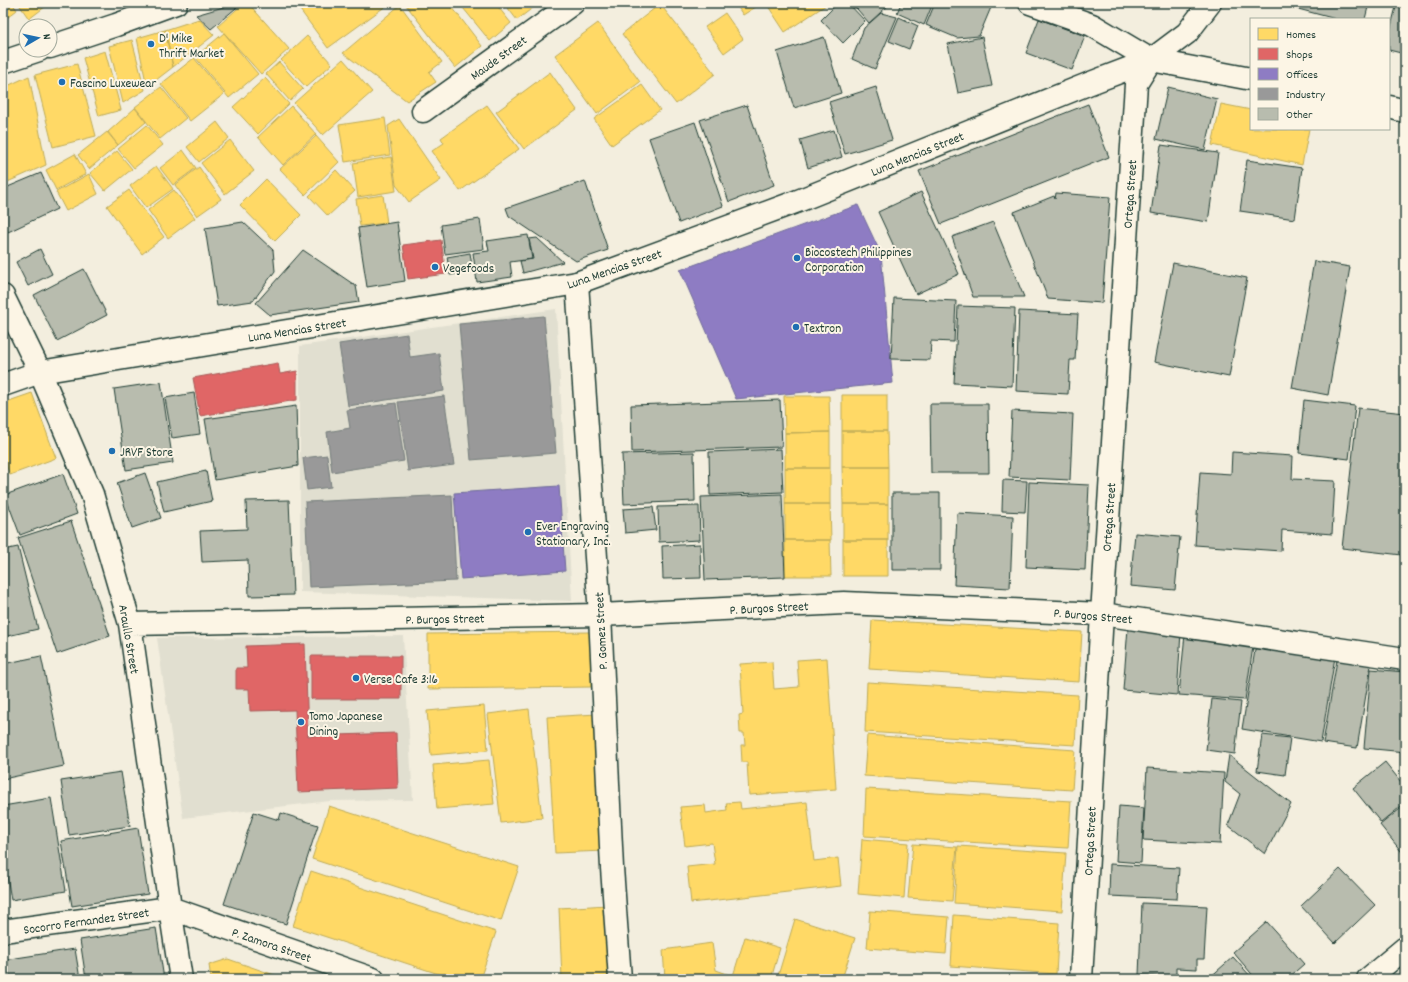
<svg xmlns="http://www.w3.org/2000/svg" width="1408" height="982" font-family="Dekko,sans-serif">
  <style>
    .built { fill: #e1dfd0 }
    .homes { fill: #ffd966; stroke: #bcaa57 }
    .shops { fill: #e06666; stroke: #a65a57 }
    .offices { fill: #8e7cc3; stroke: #6d6998 }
    .industry { fill: #999; stroke: #747d7b }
    .building { fill: #b8bcae; stroke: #1f3d34 }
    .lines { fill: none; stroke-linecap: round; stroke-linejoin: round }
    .minor-casing { stroke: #1f3d34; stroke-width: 25 }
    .tertiary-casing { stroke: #1f3d34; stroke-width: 25 }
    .secondary-casing { stroke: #1f3d34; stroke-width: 25 }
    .minor { stroke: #fcf5e5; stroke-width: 22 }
    .tertiary { stroke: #fcf5e5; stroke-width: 22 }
    .secondary { stroke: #fcf5e5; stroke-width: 22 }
    .poi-dot { fill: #1f6fb2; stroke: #fcf5e5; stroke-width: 1.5 }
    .labels { text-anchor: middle; stroke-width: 4; stroke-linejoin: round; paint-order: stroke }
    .poi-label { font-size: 13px; fill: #1f3d34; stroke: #fcf5e5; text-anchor: start }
    .street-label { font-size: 13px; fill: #1f3d34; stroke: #fcf5e5 }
  </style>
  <rect width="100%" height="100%" fill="#f3eede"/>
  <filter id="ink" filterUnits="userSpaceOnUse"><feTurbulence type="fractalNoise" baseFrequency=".025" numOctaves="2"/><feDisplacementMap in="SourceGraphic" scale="8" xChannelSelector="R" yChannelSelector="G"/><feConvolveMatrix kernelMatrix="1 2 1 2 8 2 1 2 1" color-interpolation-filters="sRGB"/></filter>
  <g filter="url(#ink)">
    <path class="built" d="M556,309L572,601L300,592V346Z
      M403,636L413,800L330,801L183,818L157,638Z"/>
    <path class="homes" d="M3,3H12L17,10L3,21Z
      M18,3H50L29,19Z
      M244,3H248L289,49L261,74L218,26Z
      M295,3H390L328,48Z
      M408,3H449L482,46L455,68L406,5Z
      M459,3H495L511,23L490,41Z
      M504,3H539L517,20Z
      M735,3H762L743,15Z
      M766,3H829L785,32Z
      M660,4L715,74L676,104L622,34Z
      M400,5L442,62L429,72L436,82L407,101L343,53Z
      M725,13L743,39L724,53L705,27Z
      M199,19L214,35L173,67L165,30Z
      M598,23L640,82L597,114L555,55Z
      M165,30L173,67L147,87L137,38Z
      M224,33L258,74L229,98L195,57Z
      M307,36L332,64L306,87L281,60Z
      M132,40L145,90L123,103L109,46Z
      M105,51L121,110L99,116L83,58Z
      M194,58L224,94L190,121L161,84Z
      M343,59L372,92L323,135L294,103Z
      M279,62L303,89L290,101L266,74Z
      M77,64L96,136L53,147L35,75Z
      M550,72L577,110L524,149L496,112Z
      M29,76L46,165L3,184V88Z
      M265,78L289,104L258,134L233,107Z
      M642,85L660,110L612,145L594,119Z
      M161,87L186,118L160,139L135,107Z
      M1221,104L1251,110V129H1309L1302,165L1212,145Z
      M487,105L519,149L460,191L432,151L444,143L441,138Z
      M291,106L316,134L283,165L258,137Z
      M135,108L146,122L118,145L108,132Z
      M385,118L390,155L345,162L339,125Z
      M399,119L441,180L409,202L396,185L388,126Z
      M217,122L229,138L199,162L187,147Z
      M147,125L163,145L134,168L118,149Z
      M107,132L118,145L89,169L78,155Z
      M316,136L339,162L305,195L280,169Z
      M230,140L254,171L225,194L201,163Z
      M183,150L196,168L173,185L160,168Z
      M117,151L132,169L105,191L90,173Z
      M75,154L86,174L56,190L46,170Z
      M391,157L396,191L358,197L353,163Z
      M156,166L173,189L146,208L130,186Z
      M199,167L221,199L197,216L175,185Z
      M336,170L355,191L328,216L309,196Z
      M89,174L98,194L66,211L56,192Z
      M266,179L301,215L275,241L240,205Z
      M129,190L164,237L142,254L107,206Z
      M174,190L195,218L168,238L148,210Z
      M383,195L387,223L360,226L356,199Z
      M32,393L56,458L10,475L3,457V403Z
      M842,395H887V431H842Z
      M784,396H829L830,432L785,433Z
      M842,431H887L888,467H842Z
      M830,432V468H785V433Z
      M842,467H888V504H843Z
      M785,468H830V504H785Z
      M785,504H830L831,540H785Z
      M843,504H888V540H843Z
      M785,540H830L831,576H785Z
      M843,540H888V576H843Z
      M872,620L1082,632L1079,682L869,669Z
      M591,632V687L428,689V634Z
      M827,658L836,789L749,795L747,762H742L741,745H745L744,733H740L739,715L743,714L740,664L772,662L774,689L799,687L797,660Z
      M867,682L1078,695L1075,745L865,732Z
      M484,706L488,750L431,755L427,711Z
      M529,709L542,818L501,823L488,714Z
      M597,714L605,851L555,853L547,717Z
      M867,735L1075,750L1072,790L864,776Z
      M489,760L494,804L437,809L433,765Z
      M866,789L1071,801L1068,848L864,836Z
      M740,802L741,809L807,802L814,861L838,858L841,886L691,903L687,867L715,864L712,843L685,846L680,807L705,805L706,813L727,810L726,803Z
      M329,806L519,867L501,921L312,859Z
      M862,839L908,843L904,898L858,894Z
      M913,844L957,847L952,901L908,898Z
      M958,846L1066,853L1062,911L954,903Z
      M311,871L496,932L480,979H454L293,926Z
      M607,905L610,979H562L559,908Z
      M870,911L949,917L946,954L867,948Z
      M954,915L1059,923L1056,974L951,966Z
      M795,919L855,938L842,979H777Z
      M745,937L780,948L771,979H665L663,950L712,943L716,970L733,976Z
      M228,959L286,979H211L209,965Z"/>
    <path class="shops" d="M441,240L446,274L408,279L403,245Z
      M278,363L280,374L297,371V400L200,416L193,378Z
      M305,644L308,736L396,733L398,788L298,792L295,710L250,711L249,689H236V668H247L246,646Z
      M311,656H401V699H311Z"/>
    <path class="offices" d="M858,205L881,254L893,383L736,399L680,270Z
      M559,486L565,571L461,579L454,493Z"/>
    <path class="industry" d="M544,316L556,453L471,460L459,324Z
      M407,334L410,357L439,353L444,391L348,406L339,344Z
      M444,396L454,465L408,471L398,402Z
      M396,403L404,461L332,472L327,432L350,428L347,410Z
      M327,455L331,487L307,490L303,458Z
      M452,495L456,581L309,587L305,502Z"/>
    <path class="building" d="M237,3H242L211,29L196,15Z
      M838,3H848L865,21L843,43L821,20Z
      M852,3H891L869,23Z
      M901,3H933L924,25L897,13Z
      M935,3H986L992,5L979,36L957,38L926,25Z
      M1284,3H1369L1365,19H1336L1283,5Z
      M1397,3H1405V54L1389,50V34Z
      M881,13L897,17L875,69L852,59L864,28Z
      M899,17L918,26L909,49L889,41Z
      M1039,19L1085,36L1072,70L1026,53Z
      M824,37L841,93L794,108L777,52Z
      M982,37L992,86L958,93L948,44Z
      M876,87L892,140L845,154L829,102Z
      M1168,87L1217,99L1205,150L1156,139Z
      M1088,104L1109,157L941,224L919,171Z
      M747,105L774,185L729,202L700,120Z
      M695,122L723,206L679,223L649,138Z
      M834,130L842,157L808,168L800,140Z
      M1161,145L1218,153L1208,222L1151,213Z
      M1247,160L1302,168L1295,219L1240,211Z
      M41,173L57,209L8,232L3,222V189Z
      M585,181L608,250L576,261L509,216L506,208Z
      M921,192L959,274L916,294L878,212Z
      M1056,193L1110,197L1102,303L1048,299L1014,212L1054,196L1055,199Z
      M480,219L484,249L445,254L441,225Z
      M243,222L273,250L275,271L253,301L217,306L205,228Z
      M397,222L405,281L367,287L358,228Z
      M993,222L1024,297H973L952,237Z
      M528,235L532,259L510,262L512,277L477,282L473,253L489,251L487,241Z
      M537,238L563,262L523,273L520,261L533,259L529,239Z
      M40,249L52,274L28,286L16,262Z
      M303,250L356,286L359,302L270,315L256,303Z
      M470,253L473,272L450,275L447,257Z
      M1314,261L1350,267L1328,395L1292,388Z
      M1173,263L1247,278L1229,377L1154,362Z
      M84,269L107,315L57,341L34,295Z
      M894,298L956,301L954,342L931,341L930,360L891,359Z
      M958,306L1015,308L1012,386L954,383Z
      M1019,311L1078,314L1075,360H1070L1068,394L1016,391Z
      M161,382L173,463L126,470L114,389Z
      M194,393L200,434L172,438L165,398Z
      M780,400L782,447L632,452L631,405Z
      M1304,400L1355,406L1349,459L1299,453Z
      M930,404H988L989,473H931Z
      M296,406L298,466L215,480L205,419Z
      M1358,408L1405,413V526L1402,555L1342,548Z
      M1012,411L1073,414L1070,480L1009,477Z
      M781,449L783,492L710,495L709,452Z
      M694,452L695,501L624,504L622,454Z
      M1232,452L1293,456L1292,479L1335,481L1332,534L1282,530L1281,551L1195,545L1200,472L1231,474Z
      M206,471L212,501L164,512L157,482Z
      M145,473L161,518L132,528L117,483Z
      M63,474L77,514L20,535L5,495Z
      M1003,480L1027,481L1025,512L1002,511Z
      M1029,482L1089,485L1085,570L1026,567Z
      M892,493H940V570H892Z
      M782,494L785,577L705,580L701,497Z
      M289,500L293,595L249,596L248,560L202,562L200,531L247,529L246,501Z
      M699,506L700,540L659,542L658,507Z
      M653,507L656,530L625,533L623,509Z
      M957,513L1013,516L1010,588L954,585Z
      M71,521L110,636L57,654L18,538Z
      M1135,533L1180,537L1175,590L1130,586Z
      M700,544L701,578L663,579L662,546Z
      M18,547L38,629L3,637V550Z
      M1128,628L1181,632L1177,695L1123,690Z
      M1185,634L1254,640L1245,700L1179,695Z
      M1256,644L1335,657L1321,742L1242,729Z
      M41,656L64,766L3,779V664Z
      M1337,660L1371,665L1357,748L1323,743Z
      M1371,669L1405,672V752L1364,748Z
      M1212,699L1241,702L1235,754L1206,750Z
      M1262,735L1290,738L1285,775L1257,771Z
      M1229,755L1291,804L1265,854L1228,825L1240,794L1225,782Z
      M1385,762L1405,787V803L1381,823L1353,788Z
      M1147,768L1224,773L1220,844L1143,840Z
      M121,772L130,826L69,835L61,781Z
      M51,798L66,891L11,900L3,852V806Z
      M1405,805V856L1380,825Z
      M1119,806L1144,808L1141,863L1116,861Z
      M254,812L279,820L281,813L318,825L286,924L224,904Z
      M138,828L148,894L72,906L61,841Z
      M1110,864L1179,868L1177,899L1109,896Z
      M1340,869L1375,905L1335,943L1301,906Z
      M1142,903L1207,906L1204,959H1197V969L1176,968V978L1139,975Z
      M1267,922L1304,964L1287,979H1256L1233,952Z
      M156,928L164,979H86L80,940Z
      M75,949L80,979H3V960Z
      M1233,957L1253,979H1208Z"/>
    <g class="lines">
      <defs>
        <path id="minor" d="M50,47L116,25L176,3
          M1151,60L1187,33L1210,3
          M3,62L39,50
          M423,111L573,3
          M577,283L600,615L612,868L620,979
          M3,296L40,372L92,494L130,624L170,908L181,979
          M130,624L600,615L844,603L1102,614L1405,659
          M3,931L170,908L373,979"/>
        <path id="tertiary" d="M1030,3L1092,25L1151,60L1136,84L1102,614L1081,979
          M1368,979L1405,948"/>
        <path id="secondary" d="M1389,107L1405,111
          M3,385L40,372L577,283L798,201L1088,84L1151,60L1251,79"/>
      </defs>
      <use href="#minor" class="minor-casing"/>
      <use href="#tertiary" class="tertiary-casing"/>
      <use href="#secondary" class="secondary-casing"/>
      <use href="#minor" class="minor"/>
      <use href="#tertiary" class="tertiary"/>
      <use href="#secondary" class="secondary"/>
    </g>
  </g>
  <g class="poi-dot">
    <circle cx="151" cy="44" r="4"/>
    <circle cx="62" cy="82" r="4"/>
    <circle cx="797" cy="258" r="4"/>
    <circle cx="435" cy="267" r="4"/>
    <circle cx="796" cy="327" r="4"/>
    <circle cx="112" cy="451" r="4"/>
    <circle cx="528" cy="532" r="4"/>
    <circle cx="356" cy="678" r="4"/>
    <circle cx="301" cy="722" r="4"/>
  </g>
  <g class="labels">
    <g class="poi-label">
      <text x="159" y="42">D' Mike<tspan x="159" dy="15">Thrift Market</tspan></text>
      <text x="70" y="87">Fascino Luxewear</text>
      <text x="805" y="256">Biocostech Philippines<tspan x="805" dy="15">Corporation</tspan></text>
      <text x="443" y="272">Vegefoods</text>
      <text x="804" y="332">Textron</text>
      <text x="120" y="456">JRVF Store</text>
      <text x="536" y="530">Ever Engraving<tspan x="536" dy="15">Stationary, Inc.</tspan></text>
      <text x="364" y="683">Verse Cafe 3:16</text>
      <text x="309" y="720">Tomo Japanese<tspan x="309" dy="15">Dining</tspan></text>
    </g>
    <g class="street-label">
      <text transform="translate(498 57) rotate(-36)" y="5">Maude Street</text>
      <text transform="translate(917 153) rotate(-22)" y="5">Luna Mencias Street</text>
      <text transform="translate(1129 194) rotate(-86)" y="5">Ortega Street</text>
      <text transform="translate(614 268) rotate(-19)" y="5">Luna Mencias Street</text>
      <text transform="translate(297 329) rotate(-9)" y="5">Luna Mencias Street</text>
      <text transform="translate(1108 517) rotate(-86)" y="5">Ortega Street</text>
      <text transform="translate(769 607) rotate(-3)" y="5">P. Burgos Street</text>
      <text transform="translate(1093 615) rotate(5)" y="5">P. Burgos Street</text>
      <text transform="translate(445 618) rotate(-1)" y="5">P. Burgos Street</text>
      <text transform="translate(600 631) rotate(-93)" y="5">P. Gomez Street</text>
      <text transform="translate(130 639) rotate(80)" y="5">Araullo Street</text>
      <text transform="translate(1089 841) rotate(-87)" y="5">Ortega Street</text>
      <text transform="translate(86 920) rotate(-8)" y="5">Socorro Fernandez Street</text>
      <text transform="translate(272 944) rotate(19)" y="5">P. Zamora Street</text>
    </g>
  </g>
  <rect width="1408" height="982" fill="none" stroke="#fcf5e5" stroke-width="16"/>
  <rect x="8" y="8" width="1392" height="966" fill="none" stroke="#1f3d34" stroke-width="1.5" filter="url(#ink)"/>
  <rect x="1250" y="18" width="140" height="112" fill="#fcf5e5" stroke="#a4ab9e"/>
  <rect x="1258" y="28" width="20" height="12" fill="#ffd966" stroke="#a4ab9e"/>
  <text x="1286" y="38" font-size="12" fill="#1f3d34">Homes</text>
  <rect x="1258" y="48" width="20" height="12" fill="#e06666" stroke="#a4ab9e"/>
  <text x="1286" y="58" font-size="12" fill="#1f3d34">Shops</text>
  <rect x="1258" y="68" width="20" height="12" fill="#8e7cc3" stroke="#a4ab9e"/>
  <text x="1286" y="78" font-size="12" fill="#1f3d34">Offices</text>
  <rect x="1258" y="88" width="20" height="12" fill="#999999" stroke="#a4ab9e"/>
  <text x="1286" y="98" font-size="12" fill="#1f3d34">Industry</text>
  <rect x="1258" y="108" width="20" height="12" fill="#b8bcae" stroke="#a4ab9e"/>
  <text x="1286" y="118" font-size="12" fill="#1f3d34">Other</text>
  <g transform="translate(38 38) rotate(81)"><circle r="19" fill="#fcf5e5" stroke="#a4ab9e"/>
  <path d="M0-3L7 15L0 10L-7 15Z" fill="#1f6fb2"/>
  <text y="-6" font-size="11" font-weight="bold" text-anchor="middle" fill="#1f3d34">N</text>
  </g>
</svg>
